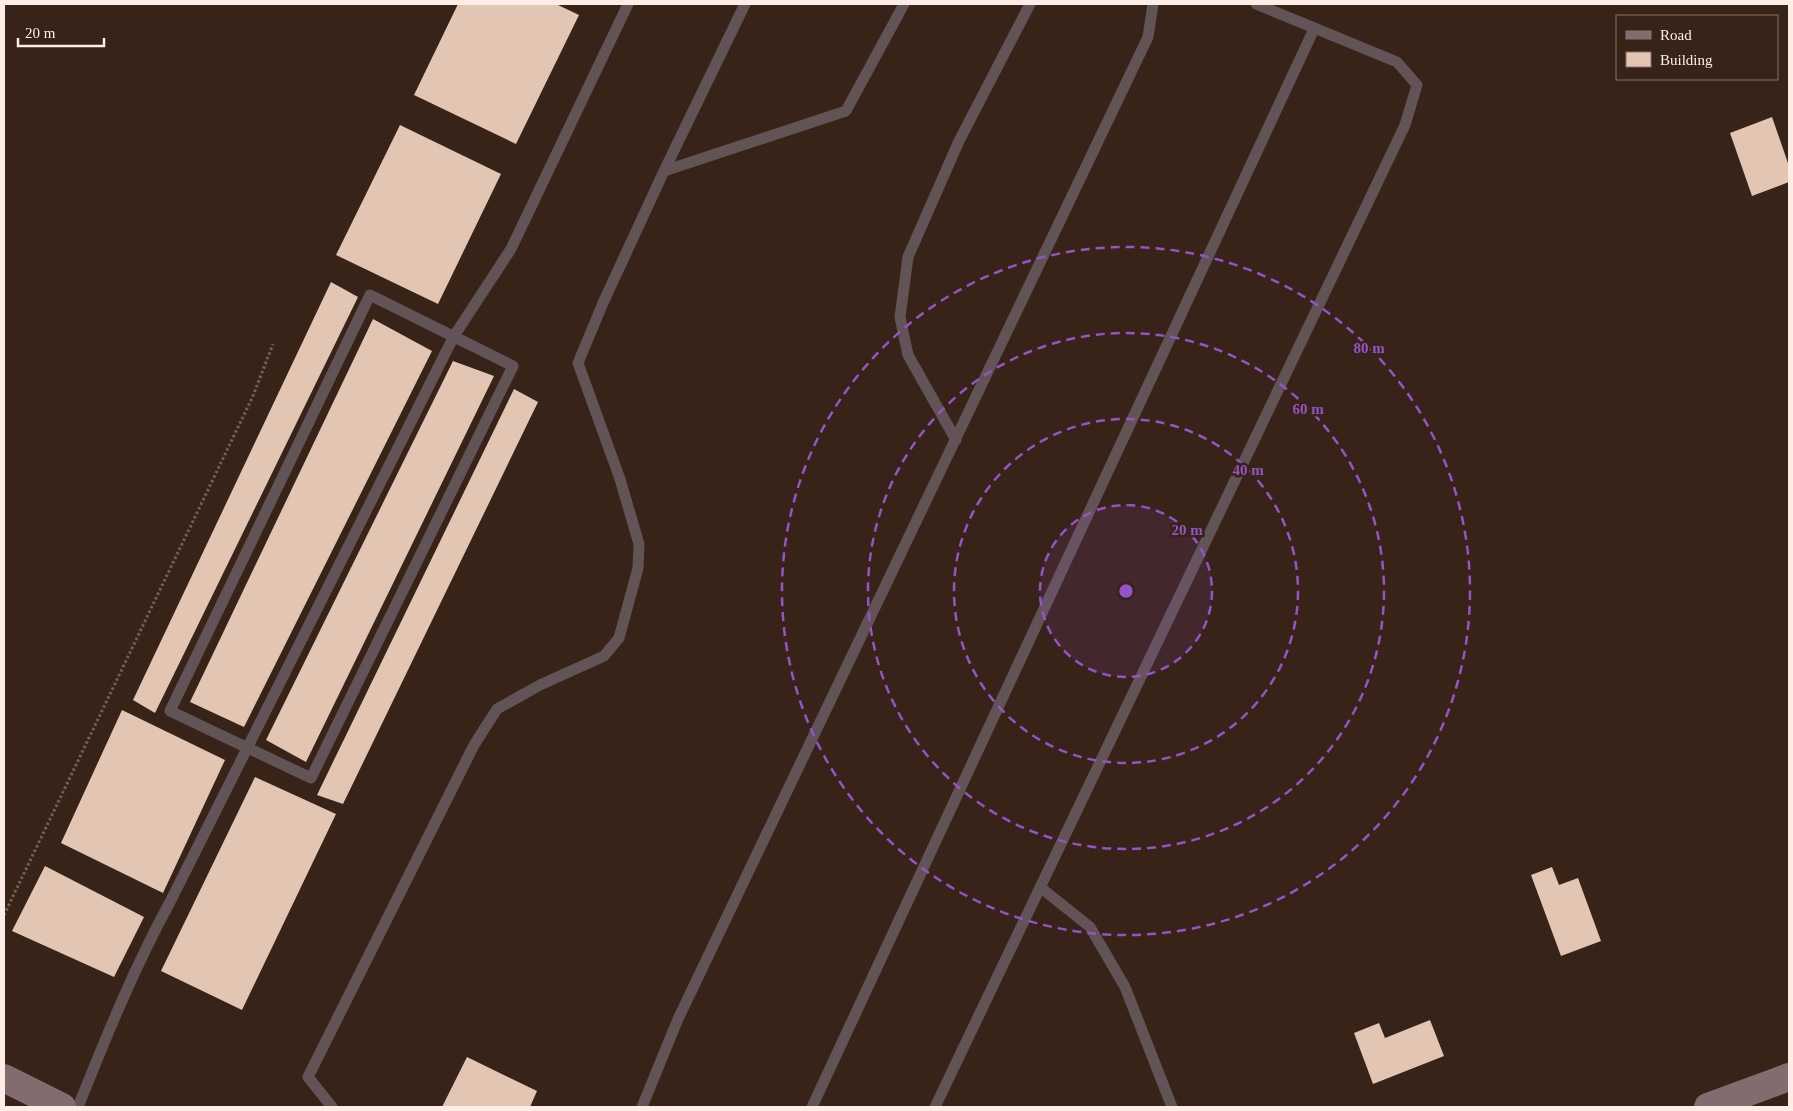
<svg xmlns="http://www.w3.org/2000/svg" width="1793" height="1111" font-family="'Times New Roman',serif">
  <style>
    .building { fill: #e2c5b2 }
    .lines { fill: none; stroke-linecap: round; stroke-linejoin: round }
    .path { stroke: #736056; stroke-width: 3; stroke-dasharray: 2.5 2.5; stroke-linecap: butt }
    .lane { stroke: #625456; stroke-width: 11 }
    .secondary { stroke: #826c70; stroke-width: 28 }
    .ring { fill: none; stroke: #9553c7; stroke-width: 2.5; stroke-dasharray: 9 6 }
    .centre { fill: #9553c7; stroke: #372317; stroke-width: 2.5 }
    .ring-label { font-size: 15px; text-anchor: middle; font-weight: bold; fill: #9553c7; stroke: #372317; stroke-width: 5; stroke-linejoin: round; paint-order: stroke }
  </style>
  <rect width="100%" height="100%" fill="#372317"/>
  <path class="building" d="M458,4H556L579,15L516,144L414,95Z
    M1772,117L1789,166V182L1752,196L1730,133Z
    M400,125L501,174L438,304L336,255Z
    M331,282L358,297L155,713L133,700Z
    M373,319L432,351L244,727L190,702Z
    M453,361L494,376L306,762L266,740Z
    M514,389L538,402L343,804L317,795Z
    M122,710L225,760L163,893L61,843Z
    M255,777L336,814L242,1010L161,971Z
    M45,866L144,917L114,977L12,931Z
    M1552,867L1559,885L1578,878L1601,941L1561,956L1531,875Z
    M1430,1020L1444,1056L1373,1084L1354,1033L1379,1023L1385,1038Z
    M467,1057L537,1091L530,1107H442Z"/>
  <g class="lines">
    <path class="path" d="M4,915L253,396L273,344"/>
    <path class="lane" d="M664,171L745,4
      M370,295L513,366L311,778L170,711Z
      M956,440L908,355L900,317L908,257L959,141L1030,4
      M1040,887L1090,927L1125,987L1172,1107
      M78,1107C106,1037 134,968 170,902L454,336L511,249L628,4
      M332,1107L308,1077L474,745L497,709L540,685L604,656L619,638L638,568L639,544L620,479L578,363L603,303L664,171L846,111L904,4
      M642,1107L678,1019L1148,37L1153,4
      M812,1107L1314,29
      M935,1107L1405,125L1417,85L1397,62L1256,4"/>
    <path class="secondary" d="M4,1078L62,1107
      M1708,1107L1789,1077"/>
  </g>
  <circle cx="1126" cy="591" r="86" fill="#9553c7" fill-opacity=".12"/>
  <g class="ring">
    <circle cx="1126" cy="591" r="86"/>
    <circle cx="1126" cy="591" r="172"/>
    <circle cx="1126" cy="591" r="258"/>
    <circle cx="1126" cy="591" r="344"/>
  </g>
  <circle cx="1126" cy="591" r="8" class="centre"/>
  <g class="ring-label">
    <text x="1369" y="353">80 m</text>
    <text x="1308" y="414">60 m</text>
    <text x="1248" y="475">40 m</text>
    <text x="1187" y="535">20 m</text>
  </g>
  <rect width="1793" height="1111" fill="none" stroke="#fceee6" stroke-width="10"/>
  <rect x="1616" y="15" width="162" height="65" fill="#372317" stroke="#86746a"/>
  <rect x="1626" y="31" width="25" height="8" fill="#826c70" stroke="#86746a"/>
  <text x="1660" y="40" font-size="15" fill="#fceee6">Road</text>
  <rect x="1626" y="52" width="25" height="15" fill="#e2c5b2" stroke="#86746a"/>
  <text x="1660" y="65" font-size="15" fill="#fceee6">Building</text>
  <path d="M18 38v8h86v-8" fill="none" stroke="#fceee6" stroke-width="2.5"/>
  <text x="25" y="38" font-size="15" fill="#fceee6" stroke="#372317" stroke-width="4" paint-order="stroke">20 m</text>
</svg>
